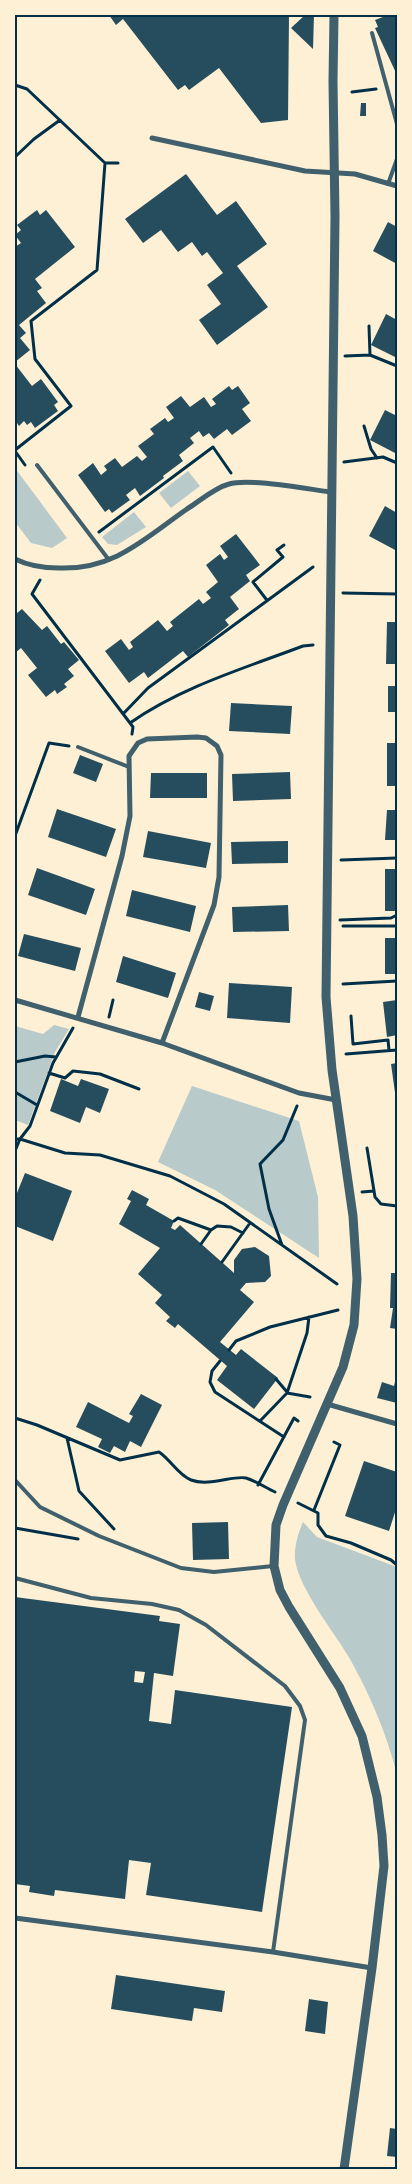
<svg xmlns="http://www.w3.org/2000/svg" width="412" height="2184" font-family="'Fira Sans Condensed',sans-serif">
  <style>
    .green { fill: #b9caca }
    .building { fill: #264d5e; fill-rule: evenodd }
    .lines { fill: none; stroke-linecap: round; stroke-linejoin: round }
    .path { stroke: #003049; stroke-width: 3 }
    .service { stroke: #3f606c; stroke-width: 4 }
    .minor { stroke: #3f606c; stroke-width: 5 }
    .tertiary { stroke: #3f606c; stroke-width: 9 }
    .neatline { fill: none; stroke: #003049; stroke-width: 2 }
  </style>
  <rect width="100%" height="100%" fill="#fdf0d5"/>
  <path class="green" d="M15,468L67,538L52,548L31,543L15,522Z
    M188,471L200,486L171,508L159,493Z
    M134,512L146,527L117,545L108,544L102,537Z
    M54,1025L69,1029L55,1052L28,1125L15,1120V1026L43,1034Z
    M192,1086L299,1121L318,1197L319,1258L215,1190L158,1162Z
    M303,1522L317,1537L397,1567V1775C387,1734 370,1695 350,1659C335,1633 298,1588 295,1559C294,1548 298,1533 303,1522Z"/>
  <path class="building" d="M109,15H289L288,120L261,123L219,68L189,90L185,85L178,90L123,19L116,25Z
    M305,15H314L313,49L291,28Z
    M388,15H397V75L375,28L378,27L375,20Z
    M361,103H366V116H360Z
    M186,174L217,215L236,201L267,244L237,266L268,307L217,345L199,320L221,304L207,285L223,273L207,252L202,256L192,242L178,252L161,230L143,243L125,219Z
    M37,210L40,215L46,210L75,247L35,279L42,288L37,291L46,303L19,325L26,333L20,338L30,350L15,362V247L21,243L15,235L21,230L17,225Z
    M388,222L397,227V264L373,251Z
    M386,314L397,320V358L371,345Z
    M15,364L32,386L41,379L58,402L54,405L58,411L35,428L31,422L27,425L24,421L19,426L15,420Z
    M229,386L232,390L238,386L250,403L242,409L251,421L232,435L227,429L214,439L209,433L203,437L199,431L190,438L194,443L179,455L183,461L163,476L164,478L140,496L135,488L126,495L130,500L112,513L109,509L105,512L78,475L93,463L101,475L107,470L104,466L115,458L122,467L137,456L142,461L147,457L138,446L154,434L150,429L165,418L168,422L174,418L166,407L181,396L190,407L204,397L211,407L216,404L212,399Z
    M385,410L397,416V454L370,440Z
    M385,506L397,513V551L369,536Z
    M236,534L260,565L246,575L250,581L230,597L239,609L225,620L229,625L188,657L183,651L148,678L144,672L129,683L105,651L121,639L129,650L133,647L130,642L158,620L167,631L173,626L170,622L199,599L203,604L211,598L206,592L218,582L206,565L220,554L224,560L228,557L220,546Z
    M22,609L42,630L47,626L61,644L64,642L79,660L68,669L74,676L64,684L67,687L57,694L55,690L46,697L28,675L37,668L21,648L15,653V611L17,613Z
    M387,622H397V664H386Z
    M388,686H397V712H388Z
    M231,703L292,706L290,734L229,731Z
    M387,743H397V786H387Z
    M80,755L103,764L96,782L73,773Z
    M290,772L291,799L233,801L232,774Z
    M151,773H207V798H150Z
    M57,809L116,829L106,857L48,837Z
    M387,810H397V840H385Z
    M148,831L211,843L206,868L143,857Z
    M288,841V863L232,864L231,842Z
    M37,868L95,889L86,915L28,895Z
    M385,869H397V911H385Z
    M132,890L196,906L190,932L126,916Z
    M288,905L289,931L233,932L232,907Z
    M24,934L81,948L75,971L18,956Z
    M385,938H397V974H385Z
    M123,956L176,973L168,998L116,982Z
    M229,983L292,987L290,1023L227,1018Z
    M199,992L214,996L210,1011L195,1007Z
    M397,1000V1035L387,1037L383,1002Z
    M397,1063V1100H396L391,1064Z
    M61,1079L78,1086L81,1079L109,1089L100,1113L86,1107L80,1123L50,1111Z
    M25,1173L72,1191L53,1241L15,1226V1198Z
    M132,1190L149,1199L146,1205L174,1221L171,1228L175,1230L180,1225L234,1273V1260L242,1249L255,1247L269,1256L271,1276L265,1282L246,1283L240,1290L254,1302L220,1342L236,1355L241,1349L278,1378L254,1409L217,1380L227,1366L178,1324L175,1328L166,1321L170,1317L155,1303L162,1295L138,1274L160,1248L119,1224L131,1201L127,1199Z
    M391,1273H397V1329L390,1328L393,1308H390Z
    M396,1378L397,1403L377,1398L382,1382L394,1386Z
    M141,1394L162,1405L141,1447L130,1441L125,1452L114,1446L110,1453L98,1447L102,1439L76,1427L88,1402L129,1423L133,1416L129,1414Z
    M364,1461L397,1472V1506L389,1531L345,1516Z
    M228,1522L229,1559L193,1560L192,1523Z
    M15,1597L160,1616L159,1621L180,1624L173,1676L154,1673L149,1721L171,1724L175,1690L292,1707L262,1912L146,1895L151,1863L129,1860L125,1899L55,1890L54,1896L29,1892L30,1886L15,1884ZM135,1671L145,1672L143,1683L134,1682Z
    M116,1975L225,1991L222,2012L194,2008L192,2021L111,2009Z
    M309,1999L328,2002L325,2034L305,2031Z
    M390,2128L397,2129V2157L387,2156Z"/>
  <g class="lines">
    <path class="path" d="M15,85L27,89L105,163H118
      M352,92L376,89
      M15,157L34,139L60,120
      M369,326L370,355
      M345,356L370,355L397,366
      M364,426L371,449L377,458
      M15,450L71,406L35,359L31,321L97,270L105,163
      M15,451L25,465
      M344,462L383,457L397,463
      M99,532L213,447L231,473
      M40,580L32,594L130,723L133,727L132,734
      M343,593L397,594
      M266,599L253,582L283,557L277,550L284,545
      M123,714L148,688L313,567
      M130,723C181,687 245,668 303,646L313,645
      M15,836L49,743L69,746
      M341,860L397,858
      M340,920L391,918L397,915
      M343,926H397
      M343,984L397,981
      M351,1016L353,1044L388,1040L389,1050
      M109,1017L113,1000
      M73,1028L53,1063L30,1126L20,1139L65,1153L100,1155L170,1176L224,1204L337,1284
      M346,1054L397,1050
      M15,1062L45,1056L56,1057
      M49,1073L65,1078L73,1071L100,1074L139,1089
      M15,1092L37,1105
      M15,1139H20L15,1151
      M367,1148L375,1197L381,1204L397,1206
      M362,1192L374,1191
      M174,1221L178,1218L211,1230
      M201,1244L211,1230L217,1226L231,1227L243,1233
      M282,1245L269,1209L260,1164L283,1140L297,1106
      M222,1262L250,1223
      M229,1350L236,1341L270,1327L338,1310
      M220,1361L212,1371L210,1382L215,1392L284,1437
      M276,1379L287,1392
      M287,1393L307,1333L309,1317
      M15,1418L37,1425L120,1460L159,1452C171,1460 178,1475 191,1480C209,1487 234,1475 246,1478C256,1481 266,1488 275,1492
      M260,1421L287,1393L310,1397
      M67,1438L79,1491L114,1529
      M258,1485L294,1418L298,1421
      M298,1503L318,1513V1525L326,1536L351,1543L391,1560L397,1565
      M314,1510L340,1445L334,1442
      M15,1528L78,1539"/>
    <path class="service" d="M372,33L397,124
      M388,184L397,159
      M37,465L109,560
      M78,747L129,767
      M15,1480L40,1507L99,1536L181,1568L214,1572L273,1566
      M15,1578L91,1598L152,1604L179,1610L206,1625L285,1686L300,1706L305,1720L273,1952"/>
    <path class="minor" d="M152,138L305,171L355,174L397,186
      M15,559C29,566 44,568 59,568C114,570 144,539 187,509C200,501 214,488 229,484C249,478 307,489 331,492
      M15,1000L162,1043L299,1093L336,1100
      M78,1017L122,856L130,816L129,756L138,743L147,739L197,737L206,738L217,746L221,755L219,877L214,905L162,1043
      M327,1404L397,1424
      M15,1918L273,1952L372,1968"/>
    <path class="tertiary" d="M334,15L333,81L335,217L326,997L332,1070L353,1216L357,1279L354,1325L343,1367L283,1505L276,1525L274,1566L280,1590L289,1607L340,1688L362,1736L377,1797L382,1835L384,1866L372,1968L344,2169"/>
  </g>
  <rect width="412" height="2184" fill="none" stroke="#fdf0d5" stroke-width="32"/>
  <rect x="16" y="16" width="380" height="2152" class="neatline"/>
</svg>
